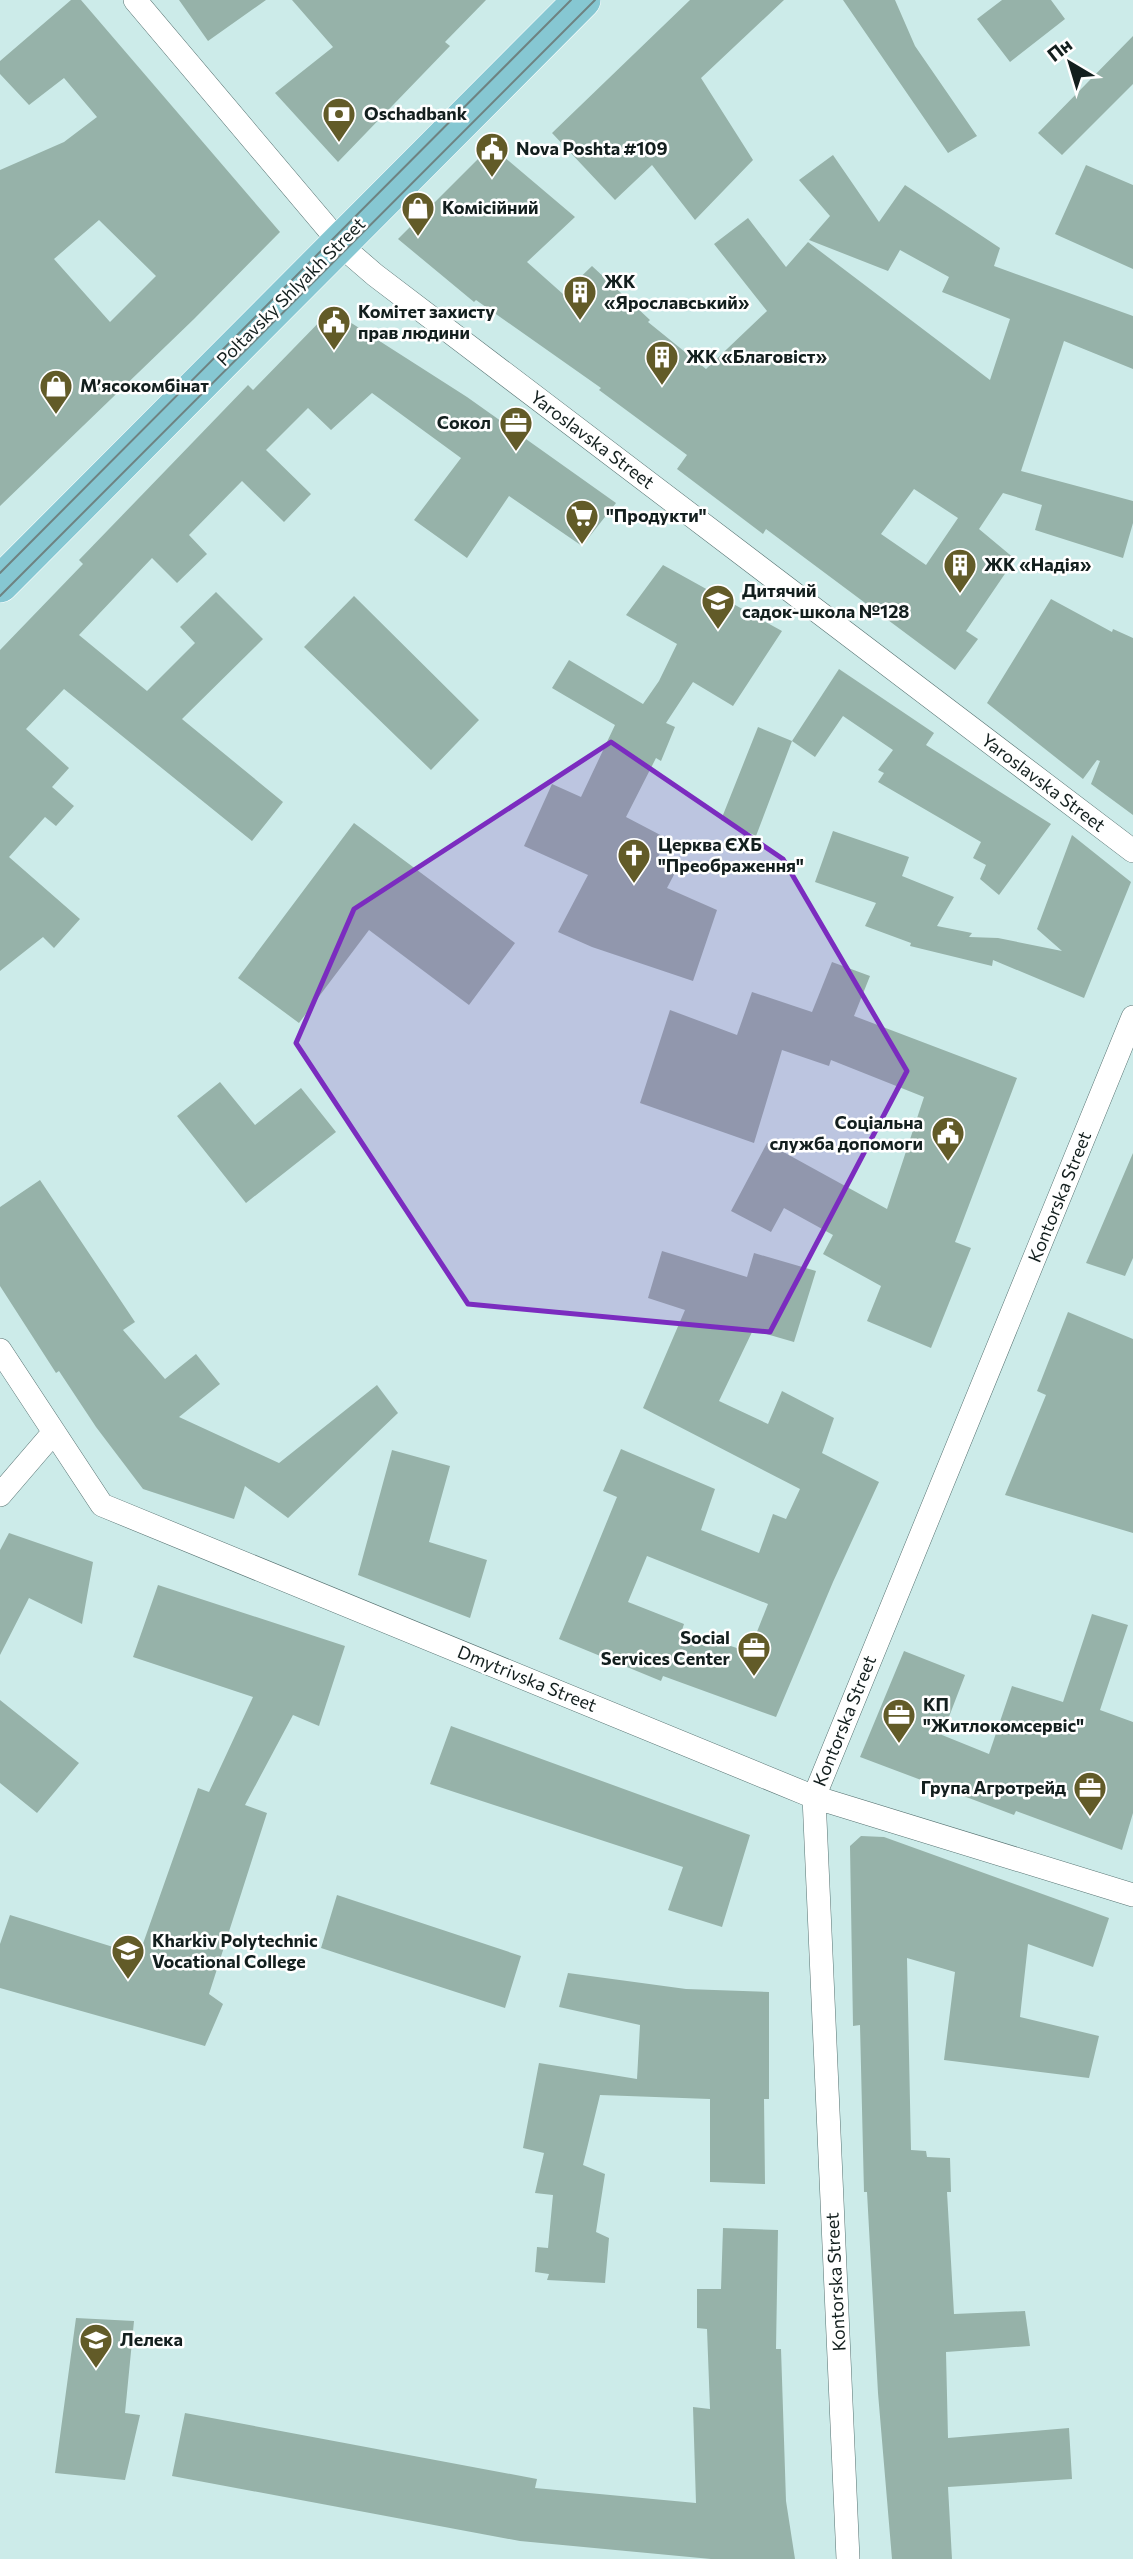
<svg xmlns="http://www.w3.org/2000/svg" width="1133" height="2559" font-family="Commissioner,sans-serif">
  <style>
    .building { fill: #96b2a9; fill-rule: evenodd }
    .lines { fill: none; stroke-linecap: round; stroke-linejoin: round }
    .street-casing { stroke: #567271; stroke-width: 24 }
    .primary-casing { stroke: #fff; stroke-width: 38 }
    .street { stroke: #fff; stroke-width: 23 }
    .primary { stroke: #86c7d2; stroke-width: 37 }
    .tram { stroke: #6e8382; stroke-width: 2 }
    .marked { fill: #7b2cbf; fill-opacity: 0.2; stroke: #7b2cbf; stroke-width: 5; stroke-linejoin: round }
    .labels { text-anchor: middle; stroke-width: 5; stroke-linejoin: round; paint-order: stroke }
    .poi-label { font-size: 18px; font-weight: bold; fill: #131f1e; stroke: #fff; text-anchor: start }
    .street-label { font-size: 18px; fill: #131f1e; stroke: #fff }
  </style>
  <rect width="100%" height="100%" fill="#ccebe9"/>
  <path class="building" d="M71,0H81L280,232L194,319L0,506V170L64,142L97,117L64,78L29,105L0,74V61ZM99,220L156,276L110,322L54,259Z
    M179,0H266L208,41Z
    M292,0H486L445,42L450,46L338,162L275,93L333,47Z
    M690,0H784L701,78L753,160L695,220L652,165L615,200L552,133Z
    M843,0H895L915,46L977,136L948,153Z
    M1002,0H1051L1065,19L1010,62L977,19Z
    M1133,36V84L1062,155L1038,133Z
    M491,146L575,217L527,262L563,294L592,266L650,320L648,322L706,369L767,311L714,244L748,218L786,267L808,242L990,380L1010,319L942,292L949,277L900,250L888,271L809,240L830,216L799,180L833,155L879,222L905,185L1000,248L994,266L1133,316V369L1064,341L1021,471L1133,501V523L1123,558L1035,530L1042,505L1003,493L979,529L1015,559L966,631L978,639L955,670L766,529L763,534L677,469L687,455L599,390L601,388L476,300L474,302L398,239ZM914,489L958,518L926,565L881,534Z
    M1086,165L1133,185V269L1055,234Z
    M331,310L467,397L616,503L582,546L509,496L467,558L414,520L461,458L372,393L331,430L308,408L266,450L311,494L284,522L242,481L189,535L207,554L177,583L152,558L79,635L147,691L195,643L180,627L216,592L263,639L182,719L283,802L252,841L64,689L26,729L69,768L52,787L74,806L56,826L45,817L9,857L80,919L54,948L43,937L0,971V650L83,564L79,560L166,470L248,385L253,390Z
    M663,565L782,631L733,706L693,682L666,723L675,727L661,761L656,758L626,817L668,839L658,857L678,867L667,888L717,910L693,981L592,947L558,932L588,875L524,846L552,784L581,797L615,725L552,688L569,660L643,704L659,681L677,644L626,615Z
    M354,596L479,720L431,770L304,647Z
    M1051,599L1112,632L1113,629L1133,638V815L1091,784L1100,761L1097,760L1083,779L987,703Z
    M839,669L934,733L926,745L1051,824L999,895L980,879L986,865L973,858L981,842L878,782L884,773L878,770L893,750L843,716L815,757L792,741Z
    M758,727L792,741L756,836L721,820Z
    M354,823L515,943L469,1005L369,930L299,1023L238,978Z
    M833,831L909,857L902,876L954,897L937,926L972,933L969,937L998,938L1062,951L1037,929L1072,835L1131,882L1084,998L993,960L992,966L910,946L911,943L865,926L876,903L815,882Z
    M832,962L870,976L854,1016L1017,1078L955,1242L971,1248L931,1348L867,1321L881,1286L823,1254L833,1235L784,1208L771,1232L731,1211L767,1143L887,1209L924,1097L831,1060L829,1066L782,1050L754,1143L640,1103L670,1010L737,1035L752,992L812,1012Z
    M220,1082L255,1125L301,1088L336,1132L246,1203L177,1116Z
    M1133,1153V1258L1125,1276L1086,1263Z
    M40,1180L135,1322L123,1330L165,1379L196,1354L220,1384L179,1417L279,1463L377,1385L398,1413L288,1518L245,1486L234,1519L143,1489L96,1427L59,1371L56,1373L0,1286V1207Z
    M662,1251L747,1277L754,1253L816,1271L794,1342L753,1330L719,1401L768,1424L782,1391L834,1418L822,1453L879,1482L833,1582L776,1717L663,1676L661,1681L559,1639L617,1497L603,1491L621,1449L715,1489L701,1530L759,1553L773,1514L786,1519L800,1489L643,1408L685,1310L648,1298ZM647,1556L768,1604L749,1652L682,1630L684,1624L628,1602Z
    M1068,1312L1133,1339V1533L1005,1495L1046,1395L1037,1391Z
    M392,1450L450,1466L429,1542L487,1560L470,1618L358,1575Z
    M9,1533L93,1562L82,1624L29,1598L0,1655V1550Z
    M158,1585L345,1646L319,1726L293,1715L245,1805L267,1813L209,1994L223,2004L205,2046L0,1988V1944L10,1915L139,1955L198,1788L209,1792L253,1697L133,1657Z
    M1092,1614L1128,1625L1100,1710L1133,1722V1813L1122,1850L1016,1811L1014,1815L860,1757L904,1651L965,1675L942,1735L989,1754L1012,1686L1063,1702Z
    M0,1700L79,1763L37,1813L0,1783Z
    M451,1726L750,1835L722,1927L668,1910L683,1867L430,1784Z
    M861,1836L884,1837L1109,1918L1093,1967L1028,1944L1020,2017L1099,2036L1089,2078L944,2060L955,1972L907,1958L911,2150L926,2151L927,2157L950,2158L951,2192H947L954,2314L1025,2311L1030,2346L946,2352L948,2438L1069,2428L1072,2479L948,2487L952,2559H892L878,2393L867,2192H864L860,2025L853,2026L850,1846Z
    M337,1895L521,1956L505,2008L321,1948Z
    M568,1973L686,1989L769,1992V2099H764L765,2184L710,2182V2099L600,2095L583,2165L605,2174L596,2232L609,2238L605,2283L547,2280L549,2274L535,2272L537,2247L548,2248L553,2195L535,2193L544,2153L523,2148L539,2063L637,2079L640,2025L559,2007Z
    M723,2228L778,2230L776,2349H781L786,2501L795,2559H711L520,2541L172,2476L185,2413L537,2479L535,2488L696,2503L693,2407L710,2409L707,2329L697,2328V2289H721Z
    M76,2318L134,2321L125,2413L140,2415L125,2480L55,2473Z"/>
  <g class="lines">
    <defs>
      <path id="street" d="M135,0L346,250L375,275L1133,851
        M0,1350L102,1505L814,1797L1133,1895
        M0,1495L54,1432
        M848,2559L814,1797L1133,1017"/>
      <path id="primary" d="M0,584L582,0"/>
    </defs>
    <use href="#street" class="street-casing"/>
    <use href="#primary" class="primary-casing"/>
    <use href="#street" class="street"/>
    <use href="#primary" class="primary"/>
    <path class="tram" d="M0,573L571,0
      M0,596L595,0"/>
  </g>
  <path class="marked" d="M611,742L783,859L907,1071L770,1332L468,1304L296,1043L354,909Z"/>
  <defs>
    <symbol id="bank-pin" viewBox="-11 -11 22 30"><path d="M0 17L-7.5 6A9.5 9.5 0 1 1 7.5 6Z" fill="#625b28" stroke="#fff"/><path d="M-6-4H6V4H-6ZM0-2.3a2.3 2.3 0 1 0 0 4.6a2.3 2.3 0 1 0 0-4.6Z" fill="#fff"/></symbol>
    <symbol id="civic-pin" viewBox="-11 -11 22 30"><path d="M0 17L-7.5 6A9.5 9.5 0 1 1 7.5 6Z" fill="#625b28" stroke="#fff"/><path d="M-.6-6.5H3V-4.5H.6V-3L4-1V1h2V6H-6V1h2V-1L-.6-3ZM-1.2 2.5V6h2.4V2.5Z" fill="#fff"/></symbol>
    <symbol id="shop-pin" viewBox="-11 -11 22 30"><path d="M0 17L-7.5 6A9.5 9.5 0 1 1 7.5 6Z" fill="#625b28" stroke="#fff"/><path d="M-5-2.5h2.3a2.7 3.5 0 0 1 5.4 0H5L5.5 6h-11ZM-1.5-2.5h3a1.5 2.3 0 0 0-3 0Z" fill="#fff"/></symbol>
    <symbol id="building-pin" viewBox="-11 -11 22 30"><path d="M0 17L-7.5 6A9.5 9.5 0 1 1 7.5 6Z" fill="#625b28" stroke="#fff"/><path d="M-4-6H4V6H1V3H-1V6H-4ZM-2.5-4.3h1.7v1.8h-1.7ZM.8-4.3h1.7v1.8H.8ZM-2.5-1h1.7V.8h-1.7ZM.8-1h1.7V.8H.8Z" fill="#fff"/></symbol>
    <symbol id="office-pin" viewBox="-11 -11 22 30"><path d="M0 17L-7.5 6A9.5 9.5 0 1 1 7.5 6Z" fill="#625b28" stroke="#fff"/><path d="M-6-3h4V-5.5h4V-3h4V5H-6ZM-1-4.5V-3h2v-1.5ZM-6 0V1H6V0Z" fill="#fff"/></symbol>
    <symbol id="supermarket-pin" viewBox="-11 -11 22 30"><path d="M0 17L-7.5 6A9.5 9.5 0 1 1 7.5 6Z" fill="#625b28" stroke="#fff"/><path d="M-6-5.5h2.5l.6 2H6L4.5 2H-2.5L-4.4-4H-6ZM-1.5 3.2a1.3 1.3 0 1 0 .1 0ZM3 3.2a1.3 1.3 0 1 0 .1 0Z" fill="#fff"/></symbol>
    <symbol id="school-pin" viewBox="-11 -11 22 30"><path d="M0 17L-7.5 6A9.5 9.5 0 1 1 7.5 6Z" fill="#625b28" stroke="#fff"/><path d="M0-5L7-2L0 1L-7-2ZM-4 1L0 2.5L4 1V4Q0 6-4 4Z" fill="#fff"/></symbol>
    <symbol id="church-pin" viewBox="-11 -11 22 30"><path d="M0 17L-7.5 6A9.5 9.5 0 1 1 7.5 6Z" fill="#625b28" stroke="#fff"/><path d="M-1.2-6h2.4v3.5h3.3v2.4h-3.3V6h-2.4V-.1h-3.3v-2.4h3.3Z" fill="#fff"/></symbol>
    <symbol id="university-pin" viewBox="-11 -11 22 30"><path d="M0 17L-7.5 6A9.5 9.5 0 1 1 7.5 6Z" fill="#625b28" stroke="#fff"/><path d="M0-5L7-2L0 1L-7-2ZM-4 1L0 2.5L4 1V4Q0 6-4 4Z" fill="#fff"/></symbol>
  </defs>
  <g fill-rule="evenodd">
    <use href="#bank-pin" x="320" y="95" width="38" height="52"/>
    <use href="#civic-pin" x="473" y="130" width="38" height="52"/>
    <use href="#shop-pin" x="399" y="189" width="38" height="52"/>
    <use href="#building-pin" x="561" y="273" width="38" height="52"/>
    <use href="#civic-pin" x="315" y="303" width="38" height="52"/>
    <use href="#building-pin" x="643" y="338" width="38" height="52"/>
    <use href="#shop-pin" x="37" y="367" width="38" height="52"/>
    <use href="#office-pin" x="497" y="404" width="38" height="52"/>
    <use href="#supermarket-pin" x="563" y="497" width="38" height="52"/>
    <use href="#building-pin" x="941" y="546" width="38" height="52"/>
    <use href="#school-pin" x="699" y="582" width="38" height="52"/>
    <use href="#church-pin" x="615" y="836" width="38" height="52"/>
    <use href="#civic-pin" x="929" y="1114" width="38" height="52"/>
    <use href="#office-pin" x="735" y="1629" width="38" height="52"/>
    <use href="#office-pin" x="880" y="1696" width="38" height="52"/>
    <use href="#office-pin" x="1071" y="1769" width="38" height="52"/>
    <use href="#university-pin" x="109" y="1932" width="38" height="52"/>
    <use href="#school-pin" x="77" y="2321" width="38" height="52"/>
  </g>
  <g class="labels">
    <g class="poi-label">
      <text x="364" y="120">Oschadbank</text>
      <text x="516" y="155">Nova Poshta #109</text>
      <text x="442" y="214">Комісійний</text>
      <text x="604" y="288">ЖК<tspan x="604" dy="21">«Ярославський»</tspan></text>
      <text x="358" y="318">Комітет захисту<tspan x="358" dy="21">прав людини</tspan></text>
      <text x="686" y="363">ЖК «Благовіст»</text>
      <text x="80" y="392">М’ясокомбінат</text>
      <text x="491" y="429" text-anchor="end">Сокол</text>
      <text x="606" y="522">"Продукти"</text>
      <text x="984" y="571">ЖК «Надія»</text>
      <text x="742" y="597">Дитячий<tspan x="742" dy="21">садок-школа №128</tspan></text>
      <text x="658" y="851">Церква ЄХБ<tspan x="658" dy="21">"Преображення"</tspan></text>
      <text x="923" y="1129" text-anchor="end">Соціальна<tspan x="923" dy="21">служба допомоги</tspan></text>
      <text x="730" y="1644" text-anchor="end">Social<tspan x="730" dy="21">Services Center</tspan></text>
      <text x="923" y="1711">КП<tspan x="923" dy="21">"Житлокомсервіс"</tspan></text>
      <text x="1066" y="1794" text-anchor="end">Група Агротрейд</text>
      <text x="152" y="1947">Kharkiv Polytechnic<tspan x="152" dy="21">Vocational College</tspan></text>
      <text x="120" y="2346">Лелека</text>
    </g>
    <g class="street-label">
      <text transform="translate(291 292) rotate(-45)" y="6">Poltavsky Shlyakh Street</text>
      <text transform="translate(592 440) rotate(37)" y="6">Yaroslavska Street</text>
      <text transform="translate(1043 783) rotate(37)" y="6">Yaroslavska Street</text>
      <text transform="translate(1060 1197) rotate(-68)" y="6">Kontorska Street</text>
      <text transform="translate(527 1679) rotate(22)" y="6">Dmytrivska Street</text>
      <text transform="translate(845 1721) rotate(-68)" y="6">Kontorska Street</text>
      <text transform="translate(836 2282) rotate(-93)" y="6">Kontorska Street</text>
    </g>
  </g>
  <g transform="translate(1070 63) rotate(322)" stroke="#ffffff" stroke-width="5" paint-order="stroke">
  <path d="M0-5L12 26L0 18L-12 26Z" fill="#131f1e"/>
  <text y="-10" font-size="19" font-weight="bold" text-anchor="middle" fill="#131f1e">Пн</text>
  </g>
</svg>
